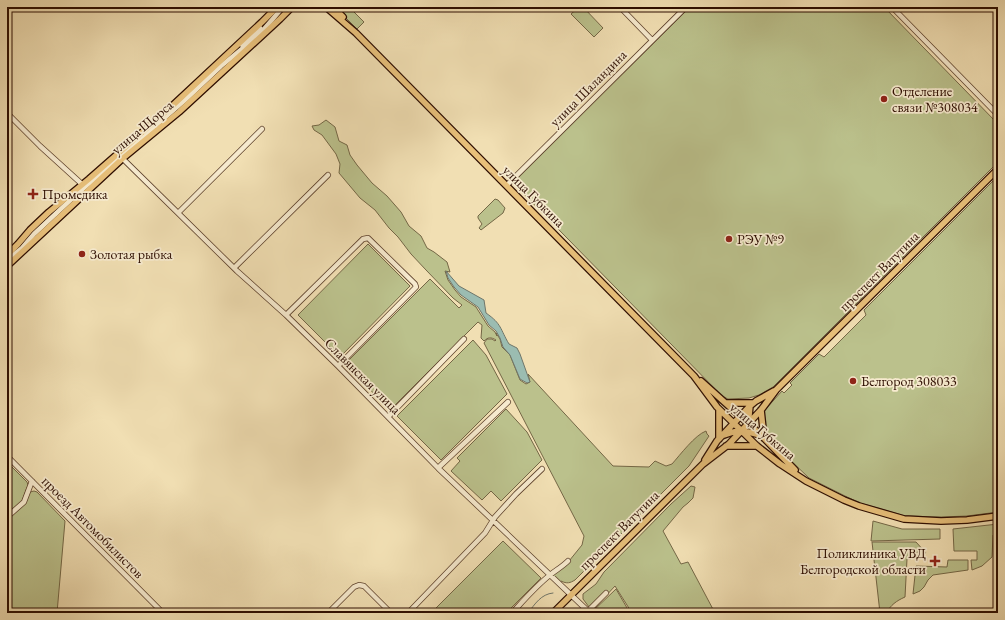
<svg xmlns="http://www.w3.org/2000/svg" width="1005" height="620" font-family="'EB Garamond',serif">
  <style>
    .green { fill: #bbc18c; stroke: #746746 }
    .water { fill: #9bbcb1; stroke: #6f766a }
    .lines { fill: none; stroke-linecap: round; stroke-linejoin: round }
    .stream { stroke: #6f766a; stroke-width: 1 }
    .minor-casing { stroke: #5e422d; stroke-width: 6 }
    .major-casing { stroke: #2d0d00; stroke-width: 8 }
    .minor { stroke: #f6eace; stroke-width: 4.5 }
    .major { stroke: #e8c07a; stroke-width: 5.5 }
    .poi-dot { fill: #8f2418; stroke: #f6eace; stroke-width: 1.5 }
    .labels { text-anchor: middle; stroke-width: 3.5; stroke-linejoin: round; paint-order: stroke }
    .street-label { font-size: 14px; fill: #2d0d00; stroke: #f6eace }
    .poi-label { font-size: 14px; fill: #2d0d00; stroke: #f6eace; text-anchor: start }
  </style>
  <rect width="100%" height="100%" fill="#f1dfb3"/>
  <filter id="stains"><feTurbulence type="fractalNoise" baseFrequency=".005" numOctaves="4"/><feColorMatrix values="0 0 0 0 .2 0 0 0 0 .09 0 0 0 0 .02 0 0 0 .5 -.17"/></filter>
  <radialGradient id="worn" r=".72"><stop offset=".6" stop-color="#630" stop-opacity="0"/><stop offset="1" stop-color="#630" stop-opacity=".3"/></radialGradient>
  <path class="green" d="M335,7H349L364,22L357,29Z
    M579,7H583L603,28L594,37L571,14Z
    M690,7H884L998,124V162L773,387L759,395L749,398L728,399L722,396L514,184V181L516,179Z
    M326,120L335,127L339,141L347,145L350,155L357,165L372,183L387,196L401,212L409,226L421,236L427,248L434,252L447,262L450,272L445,271L448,280L455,290L461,297L476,307L488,326L495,332L497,336L496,333L500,339L502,347L510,355L520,380L526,384L530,382L528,374L613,466L649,467L655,461L666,466L672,464C680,455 695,435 706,431L707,434L709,436L689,466L575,580C570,583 567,584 561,581L560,582L552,575L565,566L582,545L584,536L484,343L487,339H492L495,341L496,340C491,337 488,337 484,341L481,338L482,325L478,322L390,410L345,364L430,279L459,308L462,305L453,298L426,270L411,254L398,237L389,228L375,210L360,198L339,173L340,164L336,154L322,135L314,130L312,126L319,125Z
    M998,176V512L967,516L941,517L905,516L860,503L845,496L809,478L788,458L766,434L764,411L782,391L784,393L792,385L790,383L819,354L824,357L866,315L864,310Z
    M495,199L498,200L505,208L503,213L481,230L479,228L482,224L478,218V216Z
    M368,244L410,286L340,357L298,315Z
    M473,340L486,355L507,394L441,460L397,416Z
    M506,409L527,432L542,460L501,501L491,491L482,500L451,471L460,461L457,458Z
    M7,462L27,482L28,485L22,501L7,515Z
    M691,486L695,487L693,498L688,503L683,507L663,531L681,564L688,562L715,613H632L615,586L592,611L583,599V594L596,584L604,572L671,504Z
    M34,491L37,492L65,521L57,613H7V520L25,503L30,492Z
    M873,521L902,529H940V539L871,541Z
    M998,524V534L993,535L992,557L982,566L972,570L971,560H977V551H954L953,529Z
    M503,541L541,578L506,613H431Z
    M872,542H916L926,553L914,552L913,558L911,557V559H907L905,597C896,601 891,605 886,613H880Z
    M948,560H968V570L933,575L928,580L924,587L920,591L913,594L916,566L947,567Z
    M616,589L630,613H595L593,611Z"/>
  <path class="water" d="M446,271L459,286L484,300L486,313C502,324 500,329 509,344L517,348L520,354L530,382L527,383L520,379L510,355L503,347L500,338L496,331L489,325L478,307L461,295L454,287L448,278Z"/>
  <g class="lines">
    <path class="stream" d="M528,613C535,604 541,594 553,593
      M566,613L569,611"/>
    <defs>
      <path id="minor" d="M620,7L652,40
        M892,7L998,115
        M242,45L260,28
        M7,113L40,146L84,186
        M120,156L237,271L286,315L338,366L438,468L590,613
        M507,185L686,7
        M178,213L262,129
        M7,260L22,248L34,234L78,193L185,100L221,66L259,35L283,7
        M234,268L328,175
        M286,315L363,239L368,238L415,284L416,287L338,366
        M388,417L464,339
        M7,456L163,613
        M438,468L508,402
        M7,517L24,502L32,481
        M587,612L606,593
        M328,613L354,587L359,585L364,586L391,613
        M408,613L485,533L495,517L516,494L542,469
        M512,613C524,600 536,586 550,575C556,570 562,567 568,561"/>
      <path id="major" d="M326,7L356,33L694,376L717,407L757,446L780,464L806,481L844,500L859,506L904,519L941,521L967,520L998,516
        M333,7L343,17
        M7,255L18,244L30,230L49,212L89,179L171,107L262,22L277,7
        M7,266L122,159L179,112L280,19L292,7
        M701,381L761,435L795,470
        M726,403H753
        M761,410L764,438
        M748,425L750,406
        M724,435C737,429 746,431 760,435
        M719,439V410
        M726,446H757
        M705,460L717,441L750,406L756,401L774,391
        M553,613L703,464L729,444L761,410L776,390L998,169"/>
    </defs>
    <use href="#minor" class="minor-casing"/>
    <use href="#major" class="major-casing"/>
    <use href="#minor" class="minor"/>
    <use href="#major" class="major"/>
  </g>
  <g class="poi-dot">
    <circle cx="884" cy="99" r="4"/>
    <path d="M31 188h4v4h4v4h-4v4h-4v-4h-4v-4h4z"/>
    <circle cx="729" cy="239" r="4"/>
    <circle cx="82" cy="254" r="4"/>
    <circle cx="853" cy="381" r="4"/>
    <path d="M933 555h4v4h4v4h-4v4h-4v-4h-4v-4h4z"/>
  </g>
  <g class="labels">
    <g class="street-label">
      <text transform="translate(588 88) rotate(-45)" y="5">улица Шаландина</text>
      <text transform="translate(142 127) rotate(-40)" y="5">улица Щорса</text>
      <text transform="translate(534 196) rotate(45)" y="5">улица Губкина</text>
      <text transform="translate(879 271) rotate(-45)" y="5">проспект Ватутина</text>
      <text transform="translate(363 376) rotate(45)" y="5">Славянская улица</text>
      <text transform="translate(763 431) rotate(40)" y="5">улица Губкина</text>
      <text transform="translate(93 527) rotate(45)" y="5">проезд Автомобилистов</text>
      <text transform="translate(619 530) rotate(-45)" y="5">проспект Ватутина</text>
    </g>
    <g class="poi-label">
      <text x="892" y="96">Отделение<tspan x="892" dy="16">связи №308034</tspan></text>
      <text x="42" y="199">Промедика</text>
      <text x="737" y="244">РЭУ №9</text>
      <text x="90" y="259">Золотая рыбка</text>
      <text x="861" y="386">Белгород 308033</text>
      <text x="926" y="558" text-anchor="end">Поликлиника УВД<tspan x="926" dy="16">Белгородской области</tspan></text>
    </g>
  </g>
  <rect width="1005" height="620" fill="none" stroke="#f1dfb3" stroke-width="24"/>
  <rect x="8" y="8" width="989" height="604" fill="none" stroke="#2d0d00" stroke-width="2"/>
  <rect x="12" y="12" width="981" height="596" fill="none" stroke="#2d0d00"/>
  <rect width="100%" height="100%" filter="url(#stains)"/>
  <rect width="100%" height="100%" fill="url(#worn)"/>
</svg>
